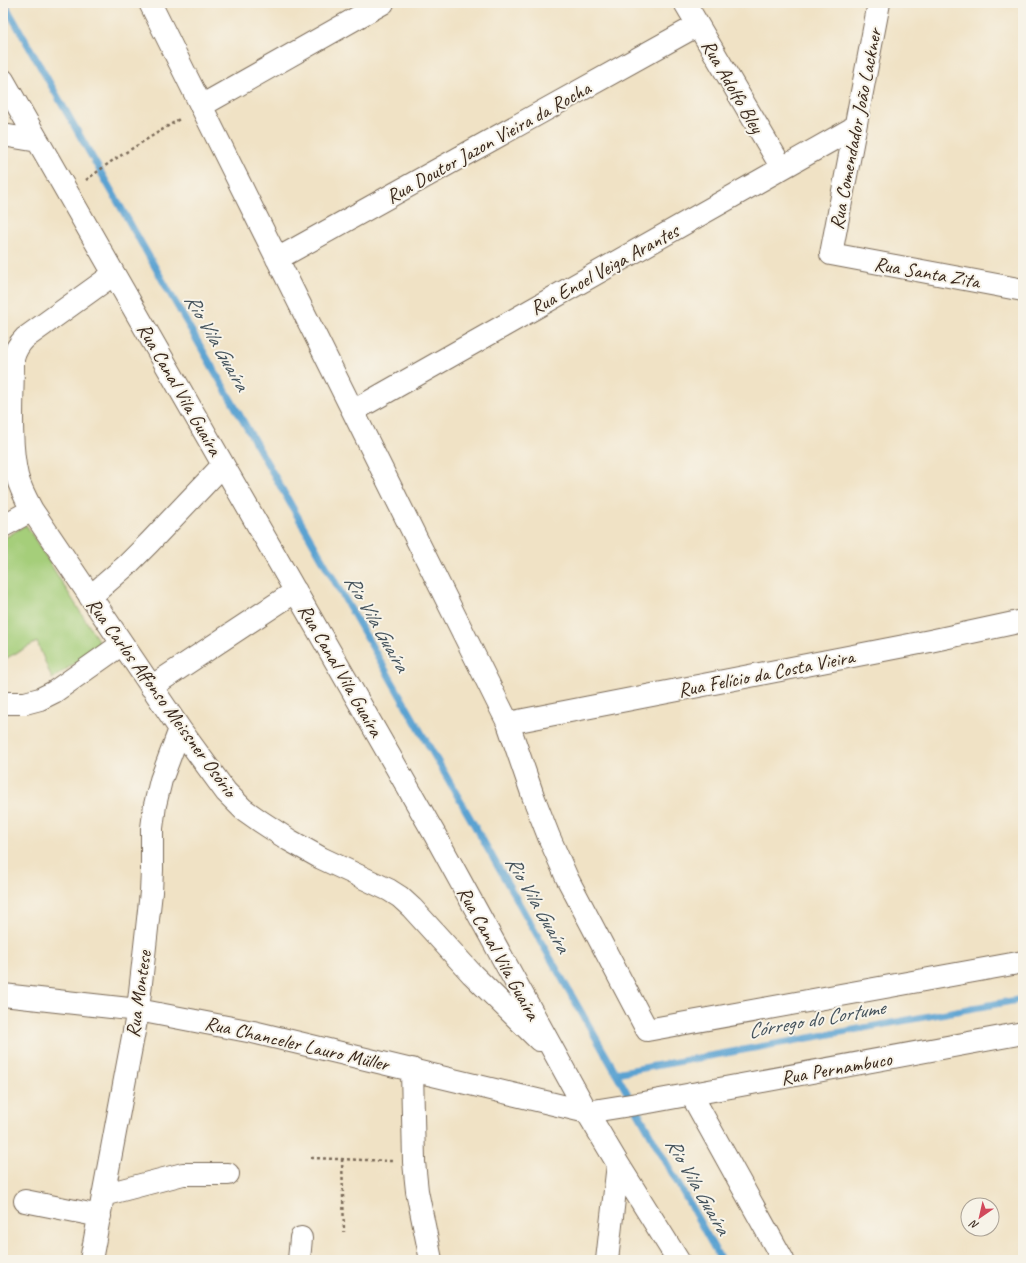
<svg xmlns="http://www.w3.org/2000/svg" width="1026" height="1263" font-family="Caveat,sans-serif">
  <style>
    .green { fill: #a5ce7a; stroke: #707c4c }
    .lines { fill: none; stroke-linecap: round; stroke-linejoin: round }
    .stream { stroke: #5aa2d1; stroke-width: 7 }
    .minor-casing { stroke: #7a6a58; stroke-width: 24 }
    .path { stroke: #7a6a58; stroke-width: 2.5; stroke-dasharray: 3 3; stroke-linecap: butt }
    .minor { stroke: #fff; stroke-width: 22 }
    .labels { text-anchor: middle; stroke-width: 4; stroke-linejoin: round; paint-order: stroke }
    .street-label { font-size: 20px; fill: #3b2a1e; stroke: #f7f3e8 }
    .water-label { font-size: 21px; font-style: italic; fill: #46545d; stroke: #f7f3e8 }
  </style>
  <rect width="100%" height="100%" fill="#f7f3e8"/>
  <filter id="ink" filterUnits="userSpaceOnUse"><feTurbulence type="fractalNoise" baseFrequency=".025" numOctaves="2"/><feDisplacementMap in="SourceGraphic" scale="8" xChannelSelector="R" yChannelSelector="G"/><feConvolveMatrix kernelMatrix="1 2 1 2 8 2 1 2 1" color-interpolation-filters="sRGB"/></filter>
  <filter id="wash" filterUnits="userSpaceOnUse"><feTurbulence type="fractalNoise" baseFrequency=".012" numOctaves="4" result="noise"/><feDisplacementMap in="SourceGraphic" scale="16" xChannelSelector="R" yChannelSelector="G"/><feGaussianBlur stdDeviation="0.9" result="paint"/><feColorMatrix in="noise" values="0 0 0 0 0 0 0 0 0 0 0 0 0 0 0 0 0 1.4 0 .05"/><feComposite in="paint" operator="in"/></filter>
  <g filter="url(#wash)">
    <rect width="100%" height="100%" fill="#f0e2c5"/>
    <path class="green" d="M26,525L101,645L52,679L37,642L3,660V539Z"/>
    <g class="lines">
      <path class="stream" d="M4,3L616,1073L721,1260
        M616,1073L1023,999"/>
    </g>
  </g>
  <g filter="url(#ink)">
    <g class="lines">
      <defs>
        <path id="minor" d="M150,3L508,723L533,796L549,837L567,878L647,1030L1023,962
          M685,3L782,168
          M879,3L831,254L1023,290
          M3,80L435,835L587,1112L618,1164L678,1260
          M201,106L383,3
          M3,135L38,141
          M277,259L698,25
          M114,274L25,338C19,344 15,350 13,359C13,395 9,441 17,476C20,488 26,499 32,510L180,729L226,792L243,809L260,821L289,840L321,858L389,890L400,897L412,908L472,974L539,1040
          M353,411L855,127
          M3,526L32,510
          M90,597L128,564L149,543L223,465
          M151,687L296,591
          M3,703H25L40,699L54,692L122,644
          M508,723L930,641L1023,621
          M3,995L138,1010L253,1032L587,1112L649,1102L1023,1033
          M412,1069L414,1162L417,1191L431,1260
          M691,1094L783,1260
          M103,1195L183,1174H228
          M25,1201L100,1216
          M91,1260L138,1010L151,892L152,870V828L155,805L161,780L180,729
          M299,1260L301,1238
          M607,1260L618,1164"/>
      </defs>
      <use href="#minor" class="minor-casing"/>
      <path class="path" d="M86,180L112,161L181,118
        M311,1158L392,1161
        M342,1159L344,1232"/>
      <use href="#minor" class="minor"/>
    </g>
  </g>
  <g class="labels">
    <g class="street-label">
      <text transform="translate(733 86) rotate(60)" y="7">Rua Adolfo Bley</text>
      <text transform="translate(855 129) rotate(-79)" y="7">Rua Comendador João Lackner</text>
      <text transform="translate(488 142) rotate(-29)" y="7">Rua Doutor Jazon Vieira da Rocha</text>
      <text transform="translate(604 269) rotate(-29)" y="7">Rua Enoel Veiga Arantes</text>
      <text transform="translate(927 272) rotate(10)" y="7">Rua Santa Zita</text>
      <text transform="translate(180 389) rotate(60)" y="7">Rua Canal Vila Guaíra</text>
      <text transform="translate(341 670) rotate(60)" y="7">Rua Canal Vila Guaíra</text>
      <text transform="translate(766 673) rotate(-11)" y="7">Rua Felício da Costa Vieira</text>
      <text transform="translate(162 697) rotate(54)" y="7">Rua Carlos Affonso Meissner Osório</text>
      <text transform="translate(499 953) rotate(61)" y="7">Rua Canal Vila Guaíra</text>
      <text transform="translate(138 994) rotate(-82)" y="7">Rua Montese</text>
      <text transform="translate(297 1043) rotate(13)" y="7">Rua Chanceler Lauro Müller</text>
      <text transform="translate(836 1068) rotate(-10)" y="7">Rua Pernambuco</text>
    </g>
    <g class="water-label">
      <text transform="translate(217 342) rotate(60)" y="7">Rio Vila Guaíra</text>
      <text transform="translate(377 623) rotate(60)" y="7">Rio Vila Guaíra</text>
      <text transform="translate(538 904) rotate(60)" y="7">Rio Vila Guaíra</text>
      <text transform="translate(816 1019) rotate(-10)" y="7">Córrego do Cortume</text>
      <text transform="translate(698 1186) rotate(60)" y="7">Rio Vila Guaíra</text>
    </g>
  </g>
  <rect width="1026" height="1263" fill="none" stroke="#f7f3e8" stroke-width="16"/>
  <g transform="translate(980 1217) rotate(214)"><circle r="19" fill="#f7f3e8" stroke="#aca397"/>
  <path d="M0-3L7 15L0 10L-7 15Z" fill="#d1495b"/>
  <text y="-6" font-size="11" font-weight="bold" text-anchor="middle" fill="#3b2a1e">N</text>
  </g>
</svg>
